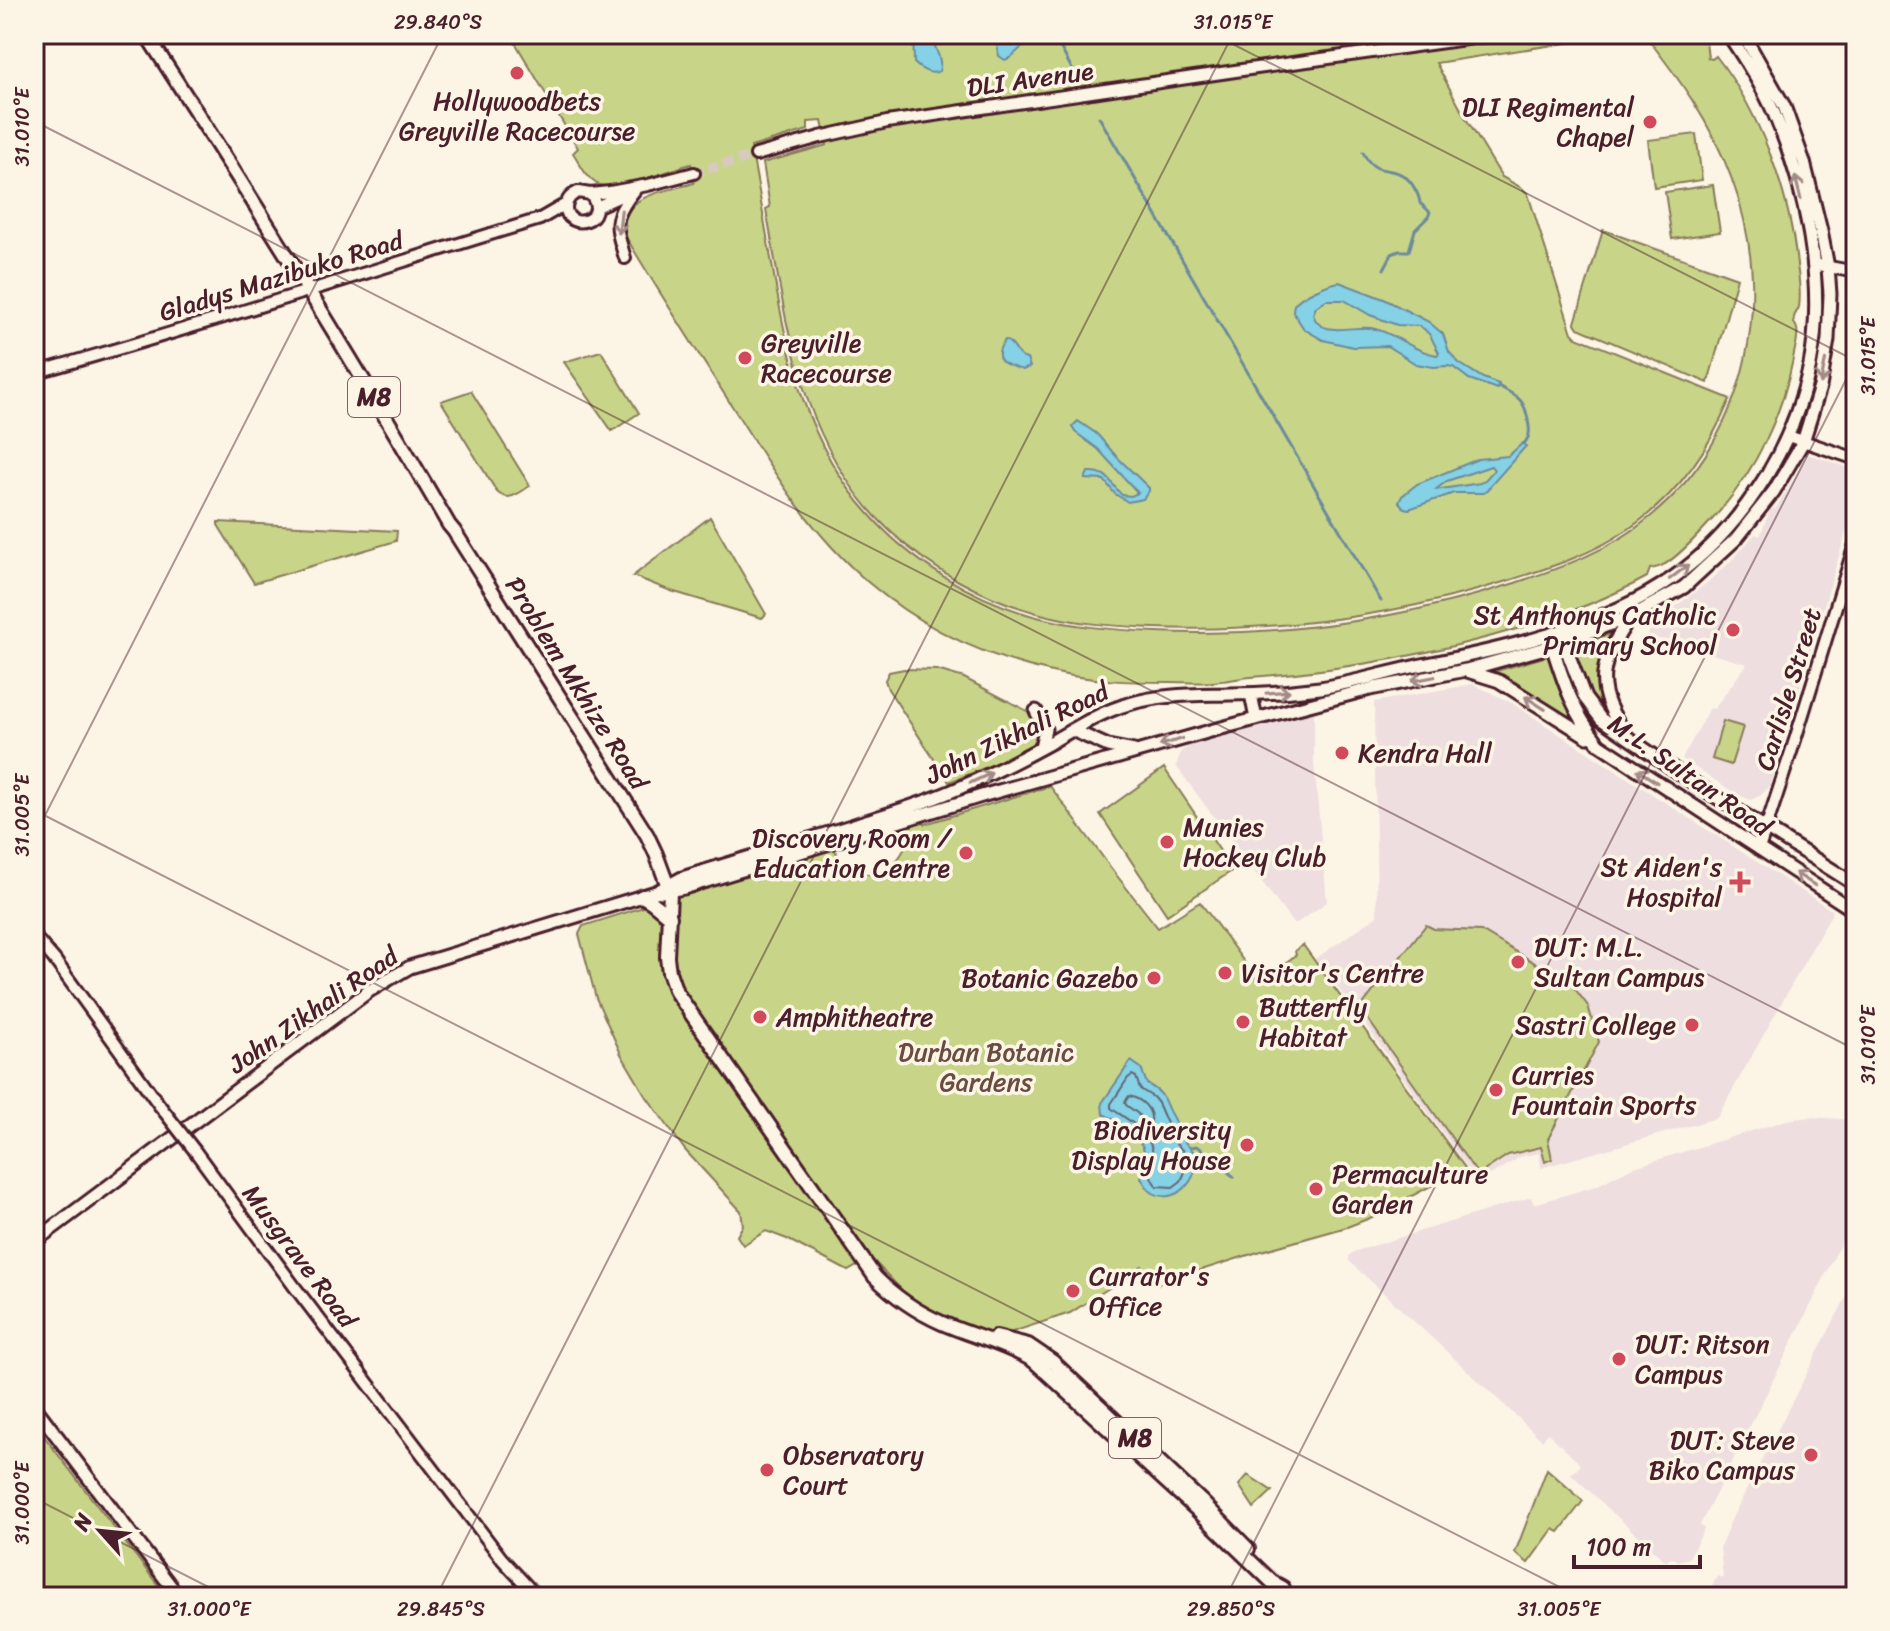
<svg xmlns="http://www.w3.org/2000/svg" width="1890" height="1631" font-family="Sriracha,sans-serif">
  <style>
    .built { fill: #eedee0 }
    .green { fill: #c8d589; stroke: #897a5a; stroke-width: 2 }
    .water { fill: #85d1e5; stroke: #6d8a9b; stroke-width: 2; fill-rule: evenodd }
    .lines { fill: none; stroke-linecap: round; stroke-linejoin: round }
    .shore { stroke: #626675; stroke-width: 2 }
    .stream { stroke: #6d8a9b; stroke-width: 3 }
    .tertiary-tunnel { stroke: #d8cac0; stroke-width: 10; stroke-dasharray: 10 5; stroke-linecap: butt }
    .tertiary-casing { stroke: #4a1f2b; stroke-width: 16 }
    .secondary-casing { stroke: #4a1f2b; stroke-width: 17 }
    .primary-casing { stroke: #4a1f2b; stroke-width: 18 }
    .tertiary { stroke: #fcf5e5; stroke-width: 10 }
    .secondary { stroke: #fcf5e5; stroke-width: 11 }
    .primary { stroke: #fcf5e5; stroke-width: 12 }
    .tertiary-bridge-casing { stroke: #4a1f2b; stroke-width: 16; stroke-linecap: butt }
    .tertiary-bridge { stroke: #fcf5e5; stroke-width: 10 }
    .oneway { stroke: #a38a88 }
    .ticks { fill: none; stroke: #4a1f2b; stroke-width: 2; stroke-opacity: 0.45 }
    .poi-dot { fill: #d1495b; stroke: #fcf5e5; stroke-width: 3 }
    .labels { text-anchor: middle; stroke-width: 7; stroke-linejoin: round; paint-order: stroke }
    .shield { fill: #fcf5e5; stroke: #7f5f63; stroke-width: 2 }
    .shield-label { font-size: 24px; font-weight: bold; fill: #4a1f2b }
    .street-label { font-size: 26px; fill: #4a1f2b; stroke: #fcf5e5 }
    .poi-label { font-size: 26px; fill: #4a1f2b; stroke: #fcf5e5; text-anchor: start }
    .park-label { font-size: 26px; fill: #6a4c42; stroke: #fcf5e5 }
    .neatline { fill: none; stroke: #4a1f2b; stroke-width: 3 }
    .ticks-label { font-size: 20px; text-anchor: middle; fill: #4a1f2b }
  </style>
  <rect width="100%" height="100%" fill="#fcf5e5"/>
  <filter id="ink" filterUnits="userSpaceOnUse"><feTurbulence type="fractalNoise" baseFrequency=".0125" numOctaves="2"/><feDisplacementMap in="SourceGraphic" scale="16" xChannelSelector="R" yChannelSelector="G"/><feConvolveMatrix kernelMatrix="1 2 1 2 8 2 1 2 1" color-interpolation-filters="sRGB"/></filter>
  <g filter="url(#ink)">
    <path class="built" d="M1808,454L1856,470V499L1770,786L1761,795L1751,800L1738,795L1682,759L1710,708L1714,709L1747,664L1648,636L1651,625L1656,622L1655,619L1679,604L1708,582L1729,563L1755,534L1760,536L1770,510L1776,508Z
      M1473,684L1510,702L1833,911L1717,1118L1541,1168L1539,1153L1520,1157L1492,1174L1479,1184L1352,1006L1315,959L1377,916L1374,702Z
      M1314,704V763L1327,902L1294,925L1176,766L1181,751L1214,730Z
      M1810,1117L1856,1120V1212L1802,1323L1700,1525L1704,1529L1689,1558L1678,1561L1674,1558L1669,1559L1666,1562L1570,1473L1574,1472L1581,1465L1548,1433L1542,1440L1349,1261V1256L1353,1252L1531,1197L1534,1204L1596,1186L1631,1168L1787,1120Z
      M1856,1278V1597H1697L1711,1589L1717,1576L1723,1578L1720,1548L1732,1518Z"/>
    <path class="green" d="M510,34H1625L1436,63L1465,117L1502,177L1522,188L1528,194L1572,333L1576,337L1728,398L1730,399C1708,452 1675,498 1627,530C1591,555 1548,568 1507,581C1393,617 1273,632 1153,628C1114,626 1075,624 1037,613C983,598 931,570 890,531C799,446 787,325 766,209L770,207L763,163L827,145L822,121L808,122V130L751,147C758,188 766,229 773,270C788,359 806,444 869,514C912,563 971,598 1033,616C1073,627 1115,630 1156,632C1277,637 1400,620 1515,583C1563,567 1611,550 1650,517C1750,435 1776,295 1731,177C1711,123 1679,78 1644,34H1700L1706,41L1708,58L1712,59L1716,56C1760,112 1790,194 1797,265C1799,278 1801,294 1799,307C1798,311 1794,314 1794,318C1792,325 1796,323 1797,329C1799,337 1794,351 1793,359C1782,415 1756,469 1719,512C1707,525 1677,560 1661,566C1658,568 1653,568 1650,569L1647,577C1607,599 1564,615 1520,628C1431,655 1344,670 1251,677C1240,678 1230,680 1220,681C1204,684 1186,682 1170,682C1131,682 1090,681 1052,672C985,657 922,628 869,583C811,534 772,470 732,406C696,350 660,294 626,237C614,195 665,192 694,183L691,164C671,169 614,193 597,184C585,177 580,163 573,153L578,148Z
      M1696,134L1702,180L1654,187L1648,140Z
      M1713,185L1720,232L1672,239L1665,192Z
      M1603,230L1737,278L1708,383L1578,328L1575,323Z
      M601,351L639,413L612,431L564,362Z
      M471,391L530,486C518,493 509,503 497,492L441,401Z
      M710,517L766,614L762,618L671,591L633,576Z
      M218,522L397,531L396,541L254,583L218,525Z
      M1612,633C1599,662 1594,683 1607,715L1606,716C1586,699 1579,672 1572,648Z
      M1551,655L1563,694L1582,731L1486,674Z
      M904,669L937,670L964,678L1033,714C1038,720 1042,729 1040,737C1036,750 964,776 949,782L888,689L885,680L889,672Z
      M1723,721L1743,727L1731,765L1712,759Z
      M1164,768L1233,870L1167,915L1100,814Z
      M1050,786L1114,872L1158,928L1200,902L1259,982L1296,955L1295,951L1303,945L1465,1168L1370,1218L1347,1227L1258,1252L1157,1284L1148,1276L1142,1266L1109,1288L1070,1313L994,1338L920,1309L871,1258L848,1271L787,1239L766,1231L743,1245L737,1236L743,1225L741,1211L685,1150L644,1093L621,1054L596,998L579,934L583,926L833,847C840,860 851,873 867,874C885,876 909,855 905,836C903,832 901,829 899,825L923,818L925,824Z
      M1426,925L1434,929L1481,931L1572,985L1588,1006L1599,1042L1548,1139L1552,1159L1545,1162L1541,1147L1508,1155L1478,1175L1360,1008Z
      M34,1423L167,1597H34Z
      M1547,1469L1583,1501L1559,1532L1553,1529L1528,1563L1515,1553Z
      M1248,1475L1272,1491L1254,1508L1239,1485Z"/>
    <path class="water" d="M913,34H933C932,48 944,58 939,71C931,76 920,69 914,63Z
      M995,34H1028L1030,40L1010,58L1005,60L999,56Z
      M1339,282L1384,299L1429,322L1443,334L1449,352L1459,363L1483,378L1499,384L1497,389L1469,379L1453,367L1447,366L1433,367L1416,364L1387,346L1353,347L1323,340L1304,329L1293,312C1293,310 1293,307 1294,305C1300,295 1328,284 1339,282ZM1326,300H1344L1370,315L1397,325L1419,326L1424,329L1430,335L1439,353L1437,355C1412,351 1395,332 1371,328C1353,325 1320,339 1313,314L1316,307Z
      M1005,340C1016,343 1015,357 1027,359L1030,367L1023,370C1004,365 990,360 1005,340Z
      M1078,421L1097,434L1116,456L1149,488V491L1143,499L1128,502L1115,494L1104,480L1085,479L1088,472C1110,471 1109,483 1122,495L1131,496L1138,493L1098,449L1075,432L1072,427Z
      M1523,443L1526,446L1484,493H1454L1409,509L1404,508L1399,502L1402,496L1417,484L1478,459L1508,456ZM1491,466L1494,470L1486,479L1480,483L1435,490L1447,481Z
      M1131,1061L1141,1068L1147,1084C1168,1095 1162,1101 1173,1118C1177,1125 1179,1135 1184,1141C1188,1147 1193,1148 1195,1156C1201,1178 1176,1206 1153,1193C1148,1190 1144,1183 1141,1178C1143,1170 1146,1161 1145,1153C1140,1134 1119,1122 1103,1114L1102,1103Z"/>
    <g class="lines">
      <path class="shore" d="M1132,1075L1136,1077L1140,1089L1153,1097L1158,1103L1176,1144L1185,1153L1187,1159L1185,1172L1181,1181L1173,1187L1157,1186C1144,1173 1156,1165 1152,1149C1147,1129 1126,1119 1111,1108V1104L1128,1078Z
        M1129,1096C1142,1099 1153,1109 1151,1123H1146L1137,1113L1126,1105L1125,1102Z"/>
      <path class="stream" d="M1053,34L1072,69
        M1099,117L1381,601
        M1363,152C1376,181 1396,161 1412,184C1416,191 1419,194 1420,203L1430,212L1428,217L1415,230L1409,251H1399L1392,254L1384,269
        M1498,386C1520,397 1526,401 1529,426C1530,434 1529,437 1524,444
        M1192,1147L1196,1146L1200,1148L1234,1177"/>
      <path class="tertiary-tunnel" d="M694,173L756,155"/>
      <defs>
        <path id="tertiary" d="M756,155L820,137L887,122L1242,70L1502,34
          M590,194C612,221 566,233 566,207C567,198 572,195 578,192L590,194L610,192L648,185L694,173
          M596,207L628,193
          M625,258C615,224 612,219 635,190
          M1813,264L1856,272
          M34,373C204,326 371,270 540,219L566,204
          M1788,436L1856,459
          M1759,849L1795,740L1856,541
          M34,936L54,959L160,1106
          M195,1151L294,1286L502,1559L537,1597"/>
        <path id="secondary" d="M1561,635L1585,698L1601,719L1691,781L1856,885
          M1550,639C1563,680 1571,709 1599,744L1856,912
          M1467,671L1499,681L1588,737
          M1251,694L1256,719
          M1036,711L1045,729L1041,747
          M1072,730L1108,746L1134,751
          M1625,732C1591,687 1601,661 1630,617
          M661,892L684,888L985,795L1214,730L1370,689L1466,670L1545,648L1630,617L1684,587L1736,539L1774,491L1803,442L1807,429L1820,387L1828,340L1830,294L1828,267L1821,231L1804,162L1784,106L1743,34
          M34,1242L369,991L410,967L656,892L682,878C740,860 798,843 857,824C891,813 926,803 959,788C989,775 1019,760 1048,744C1074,729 1100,712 1129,704C1161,694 1196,695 1229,694C1259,694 1289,692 1320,688C1353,683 1385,673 1417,666C1500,650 1605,627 1674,577C1709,552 1736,522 1759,487C1784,450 1801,408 1810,365C1826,284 1806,188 1774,113C1762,85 1745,59 1728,34
          M34,1406L179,1597"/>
        <path id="primary" d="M146,34C251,196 353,359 449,525L454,531L647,835L656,854L670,892L667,957L669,972L676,992L875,1277C894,1296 917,1312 942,1323C972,1336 1006,1344 1034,1361L1194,1507L1272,1582L1283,1588
          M642,896L653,903L670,917
          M996,1337L1028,1345L1053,1362L1201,1501L1248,1549"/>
      </defs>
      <use href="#tertiary" class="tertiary-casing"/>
      <use href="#secondary" class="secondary-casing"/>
      <use href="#primary" class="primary-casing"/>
      <use href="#tertiary" class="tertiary"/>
      <use href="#secondary" class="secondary"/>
      <use href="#primary" class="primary"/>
      <defs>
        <path id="tertiary-bridge" d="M160,1106L195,1151"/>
      </defs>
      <use href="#tertiary-bridge" class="tertiary-bridge-casing"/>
      <use href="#tertiary-bridge" class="tertiary-bridge"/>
    </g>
    <defs><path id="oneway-shaft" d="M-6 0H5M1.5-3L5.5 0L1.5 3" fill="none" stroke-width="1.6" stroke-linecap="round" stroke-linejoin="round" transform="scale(2)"/></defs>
    <g class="oneway">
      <use href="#oneway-shaft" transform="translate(1798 188) rotate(-104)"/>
      <use href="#oneway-shaft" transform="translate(620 222) rotate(96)"/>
      <use href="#oneway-shaft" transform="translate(1823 372) rotate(102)"/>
      <use href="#oneway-shaft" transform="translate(1679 572) rotate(-37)"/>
      <use href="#oneway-shaft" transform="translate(1423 679) rotate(169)"/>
      <use href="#oneway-shaft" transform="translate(1278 692) rotate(-5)"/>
      <use href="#oneway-shaft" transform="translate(1535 703) rotate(-148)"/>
      <use href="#oneway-shaft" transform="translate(1171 742) rotate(163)"/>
      <use href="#oneway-shaft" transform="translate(1647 776) rotate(-147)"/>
      <use href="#oneway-shaft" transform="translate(981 778) rotate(-25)"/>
      <use href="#oneway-shaft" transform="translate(1805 879) rotate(-147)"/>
    </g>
  </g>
  <path class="ticks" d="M1213,34L1856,361M34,121L1856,1050M34,810L1579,1597M34,837L443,34M34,1498L228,1597M436,1597L1233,34M1226,1597L1856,360"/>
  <g class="poi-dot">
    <circle cx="517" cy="73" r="8"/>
    <circle cx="1650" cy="122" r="8"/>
    <circle cx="745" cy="358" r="8"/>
    <circle cx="1733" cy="630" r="8"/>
    <circle cx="1342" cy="753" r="8"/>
    <circle cx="1167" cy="842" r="8"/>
    <circle cx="966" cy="853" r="8"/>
    <path d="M1736 870h8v8h8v8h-8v8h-8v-8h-8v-8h8z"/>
    <circle cx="1518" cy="962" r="8"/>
    <circle cx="1225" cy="973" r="8"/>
    <circle cx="1154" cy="978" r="8"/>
    <circle cx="760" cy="1017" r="8"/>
    <circle cx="1243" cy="1022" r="8"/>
    <circle cx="1692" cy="1025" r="8"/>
    <circle cx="1496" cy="1090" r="8"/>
    <circle cx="1247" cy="1145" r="8"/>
    <circle cx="1316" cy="1189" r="8"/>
    <circle cx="1073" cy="1291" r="8"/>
    <circle cx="1619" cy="1359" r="8"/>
    <circle cx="1811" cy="1455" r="8"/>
    <circle cx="767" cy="1470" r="8"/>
  </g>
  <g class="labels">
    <g class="shield">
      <rect x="348" y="377" width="52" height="40" rx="6"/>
      <rect x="1109" y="1418" width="52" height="40" rx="6"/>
    </g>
    <g class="shield-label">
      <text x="374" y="405">M8</text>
      <text x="1135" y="1446">M8</text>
    </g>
    <g class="street-label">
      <text transform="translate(1030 79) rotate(-8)" y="9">DLI Avenue</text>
      <text transform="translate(281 276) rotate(-17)" y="9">Gladys Mazibuko Road</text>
      <text transform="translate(577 683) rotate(58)" y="9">Problem Mkhize Road</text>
      <text transform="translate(1788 689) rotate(-73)" y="9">Carlisle Street</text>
      <text transform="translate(1017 733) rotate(-26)" y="9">John Zikhali Road</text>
      <text transform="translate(1690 775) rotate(35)" y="9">M.L. Sultan Road</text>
      <text transform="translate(313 1010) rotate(-35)" y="9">John Zikhali Road</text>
      <text transform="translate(300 1256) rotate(53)" y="9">Musgrave Road</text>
    </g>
    <g class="poi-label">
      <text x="517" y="110" text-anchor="middle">Hollywoodbets<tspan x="517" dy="30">Greyville Racecourse</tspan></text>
      <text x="1634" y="116" text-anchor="end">DLI Regimental<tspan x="1634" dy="30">Chapel</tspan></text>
      <text x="761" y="352">Greyville<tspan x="761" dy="30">Racecourse</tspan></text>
      <text x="1717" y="624" text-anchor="end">St Anthonys Catholic<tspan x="1717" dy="30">Primary School</tspan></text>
      <text x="1358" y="762">Kendra Hall</text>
      <text x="1183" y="836">Munies<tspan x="1183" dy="30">Hockey Club</tspan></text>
      <text x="950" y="847" text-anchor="end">Discovery Room /<tspan x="950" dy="30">Education Centre</tspan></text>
      <text x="1722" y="876" text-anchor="end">St Aiden's<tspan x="1722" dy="30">Hospital</tspan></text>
      <text x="1534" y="956">DUT: M.L.<tspan x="1534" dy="30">Sultan Campus</tspan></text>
      <text x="1241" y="982">Visitor's Centre</text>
      <text x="1138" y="987" text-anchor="end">Botanic Gazebo</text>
      <text x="1259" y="1016">Butterfly<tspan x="1259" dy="30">Habitat</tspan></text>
      <text x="776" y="1026">Amphitheatre</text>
      <text x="1676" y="1034" text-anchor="end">Sastri College</text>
      <text x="1512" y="1084">Curries<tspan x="1512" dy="30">Fountain Sports</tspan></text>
      <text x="1231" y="1139" text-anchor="end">Biodiversity<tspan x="1231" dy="30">Display House</tspan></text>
      <text x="1332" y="1183">Permaculture<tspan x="1332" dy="30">Garden</tspan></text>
      <text x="1089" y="1285">Currator's<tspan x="1089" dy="30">Office</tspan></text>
      <text x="1635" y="1353">DUT: Ritson<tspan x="1635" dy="30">Campus</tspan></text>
      <text x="1795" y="1449" text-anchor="end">DUT: Steve<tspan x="1795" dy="30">Biko Campus</tspan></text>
      <text x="783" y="1464">Observatory<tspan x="783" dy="30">Court</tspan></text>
    </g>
    <g class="park-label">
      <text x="986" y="1061">Durban Botanic<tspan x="986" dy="30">Gardens</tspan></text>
    </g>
  </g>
  <rect width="1890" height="1631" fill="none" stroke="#fcf5e5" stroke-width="88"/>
  <g transform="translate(100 1531) rotate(297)" stroke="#fcf5e5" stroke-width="6" paint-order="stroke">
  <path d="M0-6L14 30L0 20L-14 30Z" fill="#4a1f2b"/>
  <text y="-12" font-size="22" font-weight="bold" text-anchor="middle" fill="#4a1f2b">N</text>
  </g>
  <path d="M1574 1555v12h126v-12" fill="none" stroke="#4a1f2b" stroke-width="4"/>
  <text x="1586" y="1555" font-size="24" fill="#4a1f2b" stroke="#fcf5e5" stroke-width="6" paint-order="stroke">100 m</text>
  <rect x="44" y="44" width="1802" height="1543" class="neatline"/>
  <g class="ticks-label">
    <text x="438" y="29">29.840°S</text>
    <text x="1233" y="29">31.015°E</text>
    <text transform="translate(22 127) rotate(-90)" y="7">31.010°E</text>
    <text transform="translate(1868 356) rotate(-90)" y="7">31.015°E</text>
    <text transform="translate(22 815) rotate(-90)" y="7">31.005°E</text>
    <text transform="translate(1868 1045) rotate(-90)" y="7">31.010°E</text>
    <text transform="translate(22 1503) rotate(-90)" y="7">31.000°E</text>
    <text x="209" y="1616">31.000°E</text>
    <text x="441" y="1616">29.845°S</text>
    <text x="1231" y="1616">29.850°S</text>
    <text x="1559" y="1616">31.005°E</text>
  </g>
</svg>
